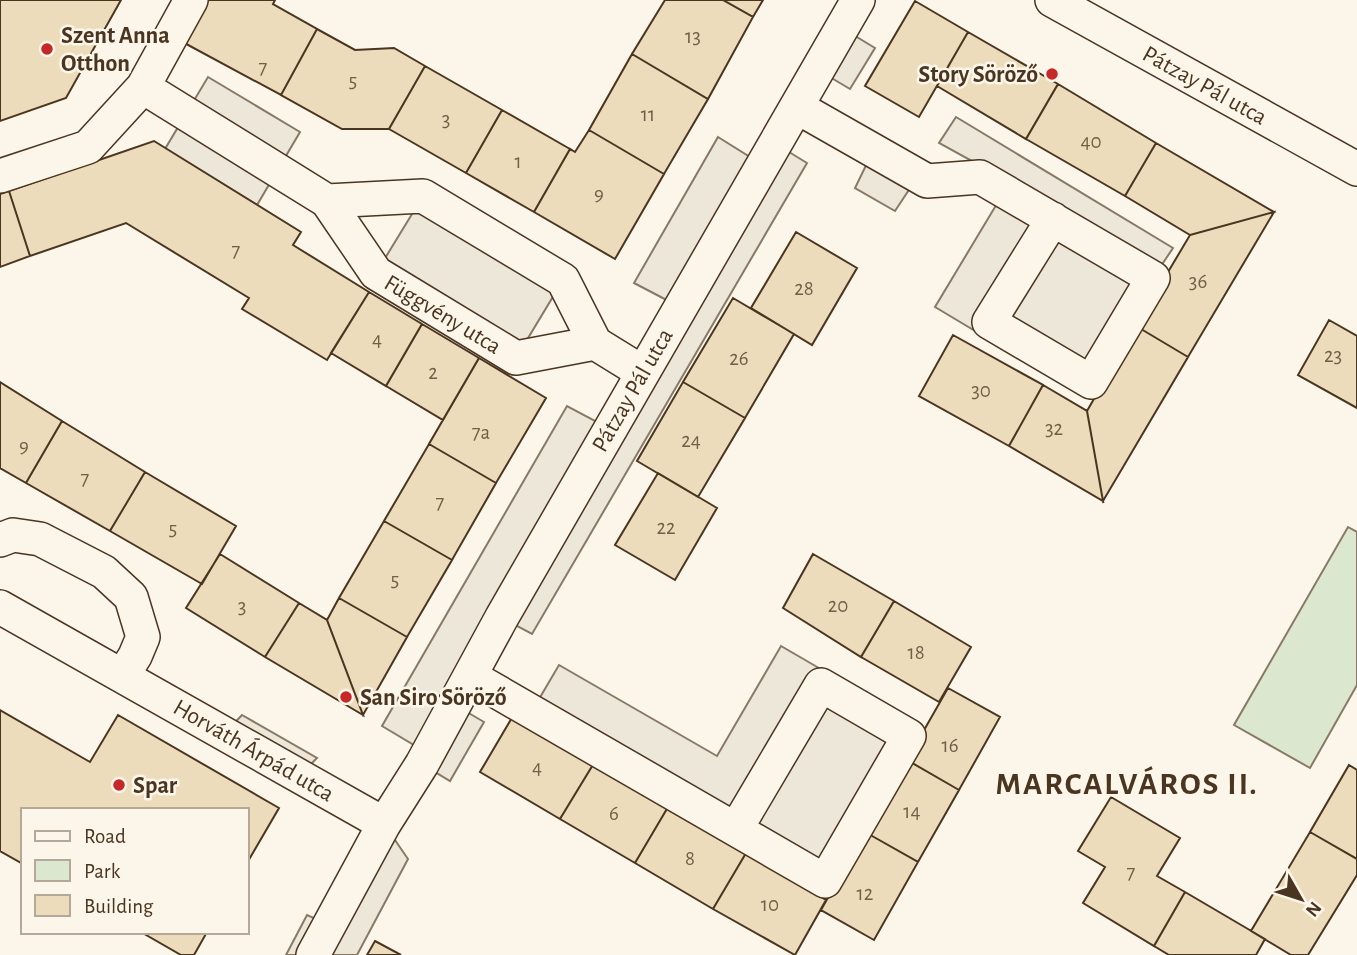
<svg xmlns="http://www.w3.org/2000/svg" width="1357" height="955" font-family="'Alegreya Sans',sans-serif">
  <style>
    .green { fill: #dce7d0; stroke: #887966; stroke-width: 2 }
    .parking { fill: #ede7d9; stroke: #887966; stroke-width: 2 }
    .building { fill: #ecdcbc; stroke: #4a3520; stroke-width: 2 }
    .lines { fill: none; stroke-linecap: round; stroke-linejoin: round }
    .street-casing { stroke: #4a3520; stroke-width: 36 }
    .street { stroke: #fbf6e9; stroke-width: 33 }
    .poi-dot { fill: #c62828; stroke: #fbf6e9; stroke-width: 2.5 }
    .labels { text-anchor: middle; stroke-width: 5; stroke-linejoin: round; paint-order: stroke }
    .number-label { font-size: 21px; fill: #725f47 }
    .poi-label { font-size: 24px; font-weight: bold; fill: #4a3520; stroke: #fbf6e9; text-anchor: start }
    .street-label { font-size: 24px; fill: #4a3520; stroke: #fbf6e9 }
    .district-label { font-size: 32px; font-weight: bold; letter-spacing: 2px; fill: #4a3520; stroke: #fbf6e9 }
  </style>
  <rect width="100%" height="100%" fill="#fbf6e9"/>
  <path class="green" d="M1348,527L1357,532V685L1310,768L1234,725Z"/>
  <path class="parking" d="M842,28L875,48L850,89L818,70Z
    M208,77L300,132L257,205L165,149Z
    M956,117L1173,248L1153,278L1084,396L935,307L1010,182L939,143Z
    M718,137L763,165L776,144L807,163L532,634L502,618L455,705L484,722L450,781L422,764L427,753L382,726L567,406L610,429L680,307L634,283Z
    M873,151L918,176L895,211L855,188Z
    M423,196L563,280L516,358L376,273Z
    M781,646L924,729L834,886L532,711L559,665L717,756Z
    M242,715L317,758L299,776L224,734Z
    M384,824L408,859L357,955H286L307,915L330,925Z"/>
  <path class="building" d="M0,0H121L66,98L0,121Z
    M199,0H275L273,4L317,29L281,95L177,39Z
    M665,0H723L753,17L708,99L632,54Z
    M723,0H763L753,17Z
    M915,1L968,32L919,117L865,86Z
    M317,29L355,50L394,48L425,66L389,129H342L281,95Z
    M968,32L1058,84L1026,139L937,86Z
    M632,54L708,99L664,174L589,130Z
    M425,66L502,110L466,173L389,129Z
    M1058,84L1156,143L1125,196L1026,139Z
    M502,110L570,149L534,212L466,173Z
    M589,130L664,174L615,259L534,212L570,149L575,152Z
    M154,141L301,232L293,245L369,292L327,360L242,309L249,298L126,223L30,256L9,191Z
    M1156,143L1274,212L1190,235L1125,196Z
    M9,191L30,256L0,267V194Z
    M1274,212L1188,357L1136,326L1190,235Z
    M796,232L857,268L812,345L751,308Z
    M369,292L422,324L386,386L331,353Z
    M733,298L794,334L745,418L683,382Z
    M1329,320L1357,336V408L1298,375Z
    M422,324L479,358L443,420L386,386Z
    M1136,326L1188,357L1103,501L1087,411Z
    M953,335L1043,385L1009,446L919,396Z
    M479,358L546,398L496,483L429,444Z
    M0,382L62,421L26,483L0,468Z
    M683,382L745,418L698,497L637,461Z
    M1043,385L1087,411L1103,501L1009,446Z
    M62,421L145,472L110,531L26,483Z
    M429,444L496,483L452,560L384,521Z
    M145,472L236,526L202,584L110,531Z
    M658,473L717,508L675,580L615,545Z
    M384,521L452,560L407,637L339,598Z
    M220,554L299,603L265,657L186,608Z
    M813,554L894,601L861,657L783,608Z
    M339,598L407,637L363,715L327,620Z
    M894,601L971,647L939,702L861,657Z
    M299,603L327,620L363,715L265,657Z
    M948,688L1000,717L959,790L907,760Z
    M0,710L90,762L118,715L279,808L247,863V810H23V864L0,851Z
    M513,716L594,763L560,819L480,772Z
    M907,760L959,790L918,862L865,832Z
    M594,763L668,807L635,863L560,819Z
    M1349,765L1357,770V859L1310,832Z
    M1111,797L1180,838L1157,876L1185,892L1154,946L1083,903L1105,867L1078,851Z
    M668,807L746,853L713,909L635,863Z
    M865,832L918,862L874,940L821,910Z
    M1310,832L1357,859V875L1308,955H1291L1251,931Z
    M746,853L826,900L795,955L713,909Z
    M1185,892L1265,939L1256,955H1169L1154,946Z
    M141,932H207L194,955H181Z
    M375,941L401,955H367Z"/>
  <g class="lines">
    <defs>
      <path id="street" d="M1052,0L1357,169
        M143,87L327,201L376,273L516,358L595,343
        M797,107L927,181L980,177L1153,278L1091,382L989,322L1053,219
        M0,176L88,147L143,87L191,0
        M327,201L423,196L563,280L595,343L642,372
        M0,540L13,535L40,539L104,572L131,597L143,637L135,656L123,675
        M0,607L384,824
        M470,676L825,881L909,736L821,685L736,829
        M313,955L384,824L422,764L502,617L858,0"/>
    </defs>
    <use href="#street" class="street-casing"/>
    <use href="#street" class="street"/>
  </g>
  <g class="poi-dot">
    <circle cx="47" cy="49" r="7"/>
    <circle cx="1052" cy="74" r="7"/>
    <circle cx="346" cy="697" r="7"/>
    <circle cx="119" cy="785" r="7"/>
  </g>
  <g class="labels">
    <g class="number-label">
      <text x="693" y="43">13</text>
      <text x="263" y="74">7</text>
      <text x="353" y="87">5</text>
      <text x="648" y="121">11</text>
      <text x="446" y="126">3</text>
      <text x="1091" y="148">40</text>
      <text x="518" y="168">1</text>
      <text x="599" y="200">9</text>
      <text x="236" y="257">7</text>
      <text x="1198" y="288">36</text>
      <text x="804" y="295">28</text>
      <text x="377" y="346">4</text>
      <text x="1333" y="362">23</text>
      <text x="739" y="365">26</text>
      <text x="433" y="379">2</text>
      <text x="981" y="397">30</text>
      <text x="1054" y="435">32</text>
      <text x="481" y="439">7a</text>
      <text x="691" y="447">24</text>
      <text x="24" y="452">9</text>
      <text x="85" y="485">7</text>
      <text x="440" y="509">7</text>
      <text x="666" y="534">22</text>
      <text x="173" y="535">5</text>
      <text x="395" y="586">5</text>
      <text x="838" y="612">20</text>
      <text x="242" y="613">3</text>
      <text x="916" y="659">18</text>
      <text x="950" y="752">16</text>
      <text x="537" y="774">4</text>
      <text x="912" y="818">14</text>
      <text x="614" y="820">6</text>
      <text x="690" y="865">8</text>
      <text x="1131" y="879">7</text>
      <text x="865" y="900">12</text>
      <text x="770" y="911">10</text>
    </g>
    <g class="poi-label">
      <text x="61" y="43">Szent Anna<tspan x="61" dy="28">Otthon</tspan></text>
      <text x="1038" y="82" text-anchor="end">Story Söröző</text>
      <text x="360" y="705">San Siro Söröző</text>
      <text x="133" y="793">Spar</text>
    </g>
    <g class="street-label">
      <text transform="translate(1205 85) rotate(29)" y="8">Pátzay Pál utca</text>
      <text transform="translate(443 314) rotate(31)" y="8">Függvény utca</text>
      <text transform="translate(632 390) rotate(-60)" y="8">Pátzay Pál utca</text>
      <text transform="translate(254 750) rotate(30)" y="8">Horváth Árpád utca</text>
    </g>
    <g class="district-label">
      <text x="1127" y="794">MARCALVÁROS II.</text>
    </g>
  </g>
  <rect x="21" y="808" width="228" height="126" fill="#fbf6e9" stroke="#b4a999" stroke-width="2"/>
  <rect x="35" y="831" width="35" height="10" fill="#fbf6e9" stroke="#b4a999" stroke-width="2"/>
  <text x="84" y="843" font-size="21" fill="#4a3520">Road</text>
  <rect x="35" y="860" width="35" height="21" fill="#dce7d0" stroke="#b4a999" stroke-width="2"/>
  <text x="84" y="878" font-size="21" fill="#4a3520">Park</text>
  <rect x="35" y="895" width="35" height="21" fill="#ecdcbc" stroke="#b4a999" stroke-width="2"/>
  <text x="84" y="913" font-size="21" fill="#4a3520">Building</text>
  <g transform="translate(1301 899) rotate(129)" stroke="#fbf6e9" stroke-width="5" paint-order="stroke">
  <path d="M0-5L12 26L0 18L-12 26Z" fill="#4a3520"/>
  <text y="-10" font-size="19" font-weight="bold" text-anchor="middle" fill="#4a3520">N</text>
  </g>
</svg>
